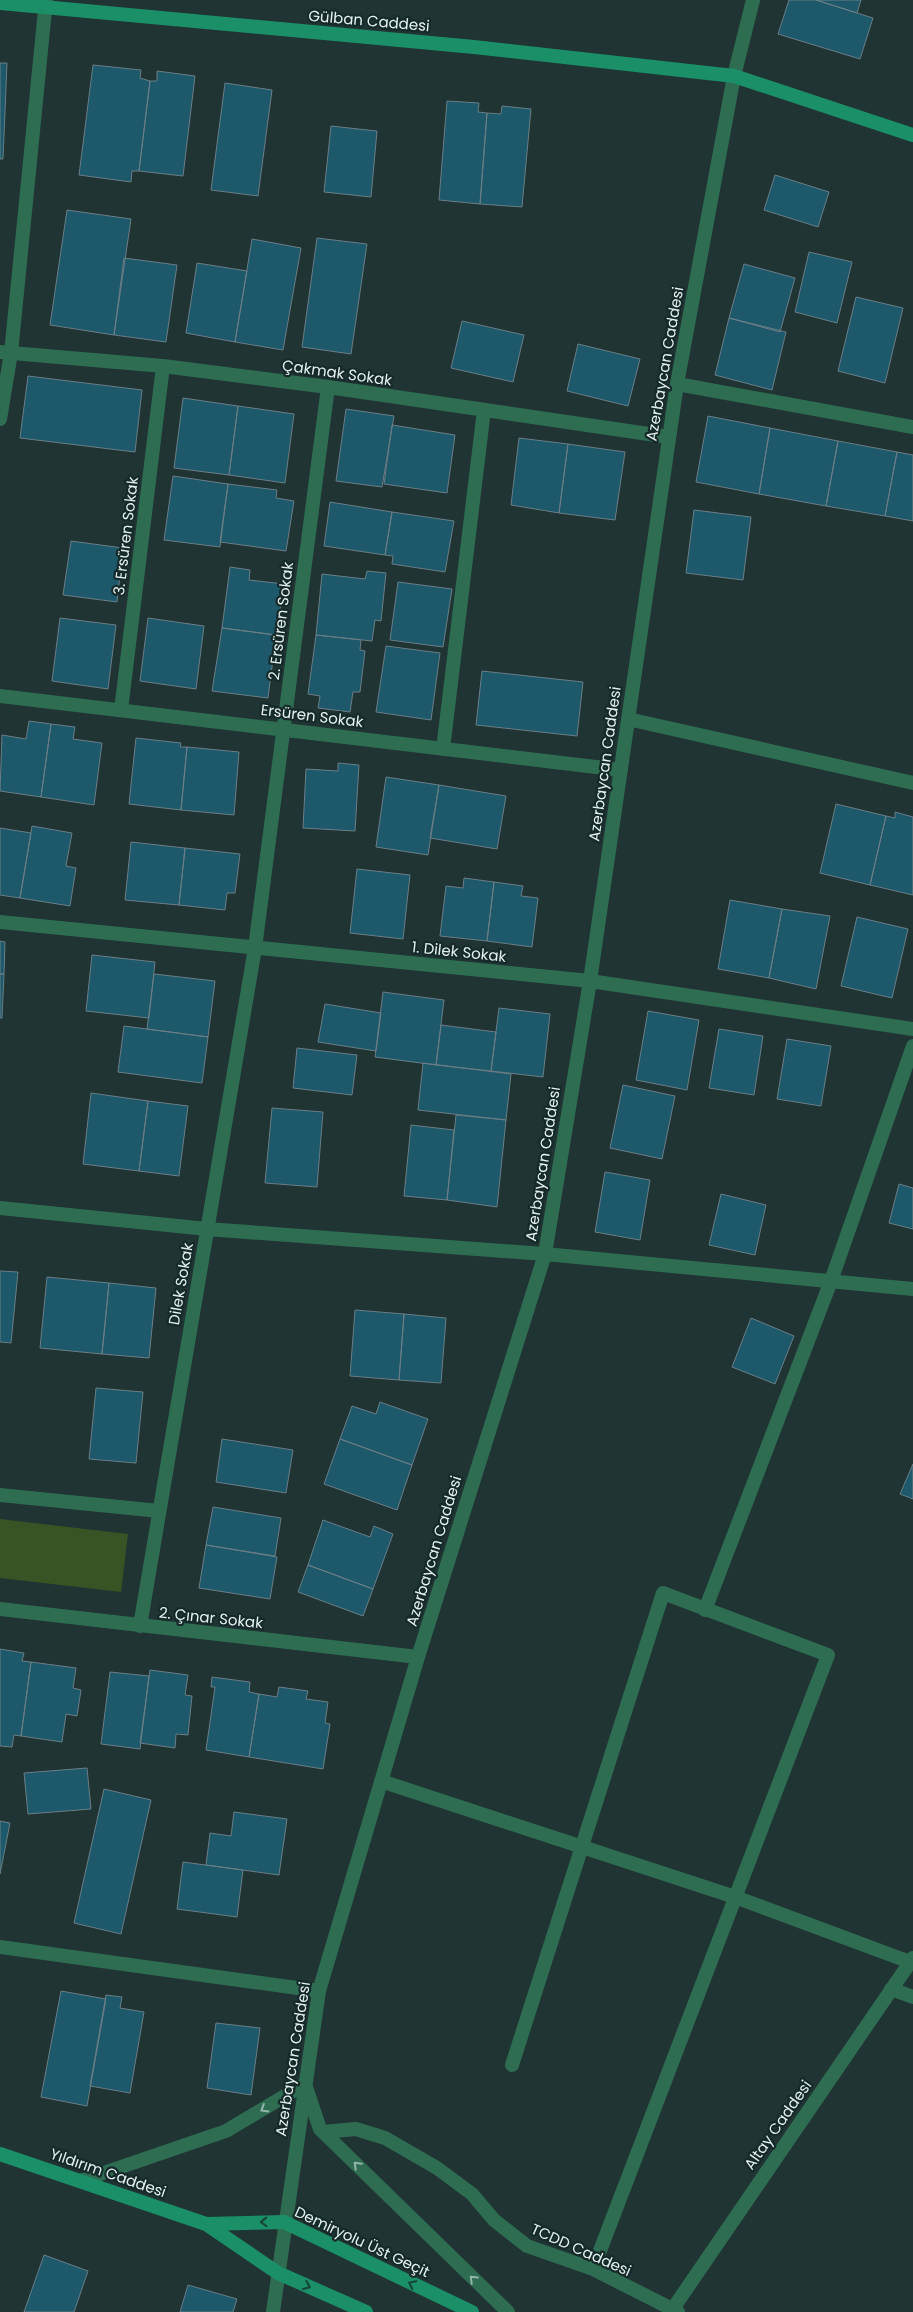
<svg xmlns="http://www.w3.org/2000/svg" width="913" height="2312" font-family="Poppins,sans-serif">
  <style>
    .green { fill: #385425 }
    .building { fill: #1e586b; stroke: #6a7e86 }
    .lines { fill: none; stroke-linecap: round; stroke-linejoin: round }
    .minor { stroke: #2f6d53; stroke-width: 14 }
    .tertiary { stroke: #2f6d53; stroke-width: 14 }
    .secondary { stroke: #1b8f67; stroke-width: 14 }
    .oneway { stroke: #93b6aa }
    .oneway2 { stroke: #164338 }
    .labels { text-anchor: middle; stroke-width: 4.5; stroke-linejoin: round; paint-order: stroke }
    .street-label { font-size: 15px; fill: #e5f1f1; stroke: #152a29 }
  </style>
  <rect width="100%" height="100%" fill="#1f3433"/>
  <path class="green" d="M0,1519L128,1534L121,1592L0,1578Z"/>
  <path class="building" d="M789,0H816L873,18L860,59L778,34Z
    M816,0H861L857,13Z
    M0,63H7L3,159H0Z
    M93,65L141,70L140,78L150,81L139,171H132L131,182L79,175Z
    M157,71L195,76L183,176L139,171L150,81H157Z
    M225,83L272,90L258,196L211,190Z
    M447,101L479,103L478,112L487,113L480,204L439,200Z
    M502,106L531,109L522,207L480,204L487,113L501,114Z
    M331,126L377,131L371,197L324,192Z
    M775,175L829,192L818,227L764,210Z
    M67,210L131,219L114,335L50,325Z
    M317,238L367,244L351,354L302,347Z
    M252,239L301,248L283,350L235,342Z
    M809,252L852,262L837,323L795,312Z
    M124,258L177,265L166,342L114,335Z
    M197,263L247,271L235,342L186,333Z
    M744,264L795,278L780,332L729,318Z
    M856,297L903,308L885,383L838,371Z
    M729,318L786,332L772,390L715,375Z
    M462,321L524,335L513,382L451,368Z
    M578,344L640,359L628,406L567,391Z
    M28,376L142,390L135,452L20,438Z
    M183,398L238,406L229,475L174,468Z
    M238,406L294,414L285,483L229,475Z
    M346,409L394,416L382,487L336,481Z
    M708,416L770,428L759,494L696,482Z
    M392,425L455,435L447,493L384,484Z
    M770,428L838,441L826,506L759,494Z
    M519,438L568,444L559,513L511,505Z
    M838,441L897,452L885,516L826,506Z
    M568,444L625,452L615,520L559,513Z
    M897,452L913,455V521L885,516Z
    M173,476L228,484L220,547L164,540Z
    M228,484L277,490L276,498L294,501L286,551L220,542Z
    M330,502L392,512L385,555L324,546Z
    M694,510L751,517L743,580L686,573Z
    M392,512L454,521L445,572L392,564L393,556L385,555Z
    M71,541L123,548L117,602L63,595Z
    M230,567L250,570L249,580L284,584L276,635L222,628Z
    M367,571L386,573L381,621L375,620L372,641L316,635L322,574L365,579Z
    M398,582L452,589L443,647L390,640Z
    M60,618L116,625L108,689L52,681Z
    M148,618L204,626L196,689L140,681Z
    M222,628L276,635L268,698L212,691Z
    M316,635L361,640L360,650L365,651L360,692H353L350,712L318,708L320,696L308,694Z
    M386,646L440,653L431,720L376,712Z
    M482,671L583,682L577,736L476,725Z
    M29,721L51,724L41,797L0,791L2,735L26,739Z
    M51,724L75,727L73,739L102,743L94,805L41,797Z
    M136,738L181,743L180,747H187L181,810L129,804Z
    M187,747L239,752L234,815L181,810Z
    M338,763L359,765L355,831L303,828L306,769L338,771Z
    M386,777L439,785L428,855L376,847Z
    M439,785L506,796L497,849L430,838Z
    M836,804L886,816L870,885L820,873Z
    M895,812L913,817V895L870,885L886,816L895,818Z
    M32,826L72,833L66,866L76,868L70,906L20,898Z
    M0,828L31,833L20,898L0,895Z
    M131,842L185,848L179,905L125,900Z
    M185,848L240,854L235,893H227L225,910L179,905Z
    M357,869L410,875L403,939L350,933Z
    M464,878L494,882L487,941L440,936L446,886L463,888Z
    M494,882L523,886L521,896L538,898L532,947L487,941Z
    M730,900L782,909L769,978L718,969Z
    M782,909L830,916L816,989L769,978Z
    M857,917L908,929L892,998L841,986Z
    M0,941L5,942L4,974H0Z
    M92,955L155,962L149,1018L86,1011Z
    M0,974H4L2,1018H0Z
    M154,974L215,981L208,1037L147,1029Z
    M383,992L444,1000L436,1065L375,1057Z
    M325,1004L381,1013L376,1051L318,1042Z
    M499,1008L550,1014L543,1077L491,1071Z
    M648,1011L699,1020L687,1090L636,1080Z
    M441,1025L496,1032L491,1071L436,1065Z
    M124,1026L208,1037L202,1083L118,1072Z
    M719,1029L763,1036L754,1095L709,1088Z
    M787,1039L831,1046L821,1106L777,1099Z
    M297,1048L357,1055L352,1095L293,1088Z
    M423,1063L511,1074L506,1120L418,1110Z
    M623,1085L675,1096L662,1159L610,1148Z
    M91,1093L148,1101L139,1171L83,1164Z
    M148,1101L188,1106L179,1176L139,1171Z
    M272,1108L323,1112L317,1187L265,1183Z
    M456,1115L506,1120L497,1207L447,1200Z
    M411,1125L454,1130L447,1200L404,1196Z
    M605,1172L650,1180L640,1240L595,1232Z
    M899,1184L913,1188V1229L889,1223Z
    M721,1194L766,1205L755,1255L709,1245Z
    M0,1271L18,1272L11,1343L0,1342Z
    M47,1277L109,1283L102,1354L40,1348Z
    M109,1283L156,1288L149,1358L102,1354Z
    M355,1310L404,1314L399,1380L350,1376Z
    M404,1314L446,1318L441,1383L399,1380Z
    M751,1318L794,1336L775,1384L732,1367Z
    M96,1388L143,1392L136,1463L89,1459Z
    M380,1402L428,1419L412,1465L340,1439L352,1406L376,1414Z
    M222,1439L293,1450L286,1493L216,1482Z
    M340,1439L412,1465L397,1510L324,1484Z
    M913,1464V1499L900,1494Z
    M213,1507L281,1518L275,1556L206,1545Z
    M323,1520L370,1537L374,1526L393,1534L373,1589L308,1565Z
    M206,1545L277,1557L270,1599L199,1588Z
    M308,1565L373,1589L363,1616L298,1592Z
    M0,1649L24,1653L22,1661L31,1662L21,1736L14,1735L12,1747L0,1746Z
    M31,1662L76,1668L73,1688L81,1690L77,1716L66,1714L62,1742L21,1736Z
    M150,1670L188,1675L185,1695L192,1696L188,1735L176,1734L175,1748L140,1743Z
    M110,1672L149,1676L140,1749L101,1744Z
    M212,1677L250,1682L249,1692L259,1694L249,1757L206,1750L215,1687H211Z
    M279,1687L308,1691L306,1699L328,1702L325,1723L330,1724L323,1769L249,1757L259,1694L277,1697Z
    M87,1768L91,1809L28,1814L24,1773Z
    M104,1789L151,1800L121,1934L74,1923Z
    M234,1812L287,1819L279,1875L206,1865L210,1833L231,1836Z
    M0,1821L10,1823L0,1874Z
    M183,1862L243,1870L237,1917L177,1909Z
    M61,1991L106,1999L87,2106L41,2097Z
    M106,1995L122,1997L120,2008L144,2012L130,2093L90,2086Z
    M216,2023L260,2028L251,2095L207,2088Z
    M44,2255L88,2271L74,2312H24Z
    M188,2285L237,2299L233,2312H180Z"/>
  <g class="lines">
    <path class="minor" d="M0,352L163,366L328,387L669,437
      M677,384L913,427
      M0,419L11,353L46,0
      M0,696L621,770
      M121,710L163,366
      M628,719L913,783
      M443,749L484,410
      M0,922L590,981L913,1029
      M0,1208L207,1229L545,1254L913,1289
      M0,1495L159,1511
      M0,1609L418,1657
      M705,1610L831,1281L913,1046
      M140,1626L255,948L328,387
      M381,1781L735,1897L910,1962
      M0,1947L319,1991
      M891,1989L913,1997
      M512,2065L663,1593L828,1655L593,2269
      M323,2132L356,2129L385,2138L437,2168L472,2194L494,2220L527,2246L593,2269L678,2312
      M80,2181L226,2131L305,2084L320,2129L508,2312
      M273,2312L319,1991L418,1657L545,1254L590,981L677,384L734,76L753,0"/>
    <path class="tertiary" d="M672,2310L913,1958"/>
    <path class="secondary" d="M0,3L474,47L734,76L913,135
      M0,2154L206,2224L278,2273L366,2312
      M206,2224L284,2222L472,2312"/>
  </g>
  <defs><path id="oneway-chevron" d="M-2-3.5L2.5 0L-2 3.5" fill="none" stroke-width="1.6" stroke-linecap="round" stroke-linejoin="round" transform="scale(1.25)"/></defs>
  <g class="oneway">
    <use href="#oneway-chevron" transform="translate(264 2109) rotate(149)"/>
    <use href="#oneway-chevron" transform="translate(357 2165) rotate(-135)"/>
    <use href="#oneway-chevron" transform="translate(473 2279) rotate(-136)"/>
  </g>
  <g class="oneway2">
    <use href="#oneway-chevron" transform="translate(264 2222) rotate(178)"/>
    <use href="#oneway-chevron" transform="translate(412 2284) rotate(-154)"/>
    <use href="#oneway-chevron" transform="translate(307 2286) rotate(24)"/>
  </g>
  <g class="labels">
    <g class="street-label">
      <text transform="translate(369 21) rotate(5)" y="5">Gülban Caddesi</text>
      <text transform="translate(665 364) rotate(-80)" y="5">Azerbaycan Caddesi</text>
      <text transform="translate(337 373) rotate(8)" y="5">Çakmak Sokak</text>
      <text transform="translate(126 536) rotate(-83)" y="5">3. Ersüren Sokak</text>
      <text transform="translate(281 621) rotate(-83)" y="5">2. Ersüren Sokak</text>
      <text transform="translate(312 716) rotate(7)" y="5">Ersüren Sokak</text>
      <text transform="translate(605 764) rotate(-82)" y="5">Azerbaycan Caddesi</text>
      <text transform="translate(459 952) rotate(6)" y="5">1. Dilek Sokak</text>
      <text transform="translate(543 1164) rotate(-81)" y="5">Azerbaycan Caddesi</text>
      <text transform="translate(181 1284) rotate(-80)" y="5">Dilek Sokak</text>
      <text transform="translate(434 1551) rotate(-73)" y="5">Azerbaycan Caddesi</text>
      <text transform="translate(211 1618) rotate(6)" y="5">2. Çınar Sokak</text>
      <text transform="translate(293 2059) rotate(-81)" y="5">Azerbaycan Caddesi</text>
      <text transform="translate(778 2125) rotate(-55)" y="5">Altay Caddesi</text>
      <text transform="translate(108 2173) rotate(19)" y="5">Yıldırım Caddesi</text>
      <text transform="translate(362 2242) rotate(25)" y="5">Demiryolu Üst Geçit</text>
      <text transform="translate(581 2250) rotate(24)" y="5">TCDD Caddesi</text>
    </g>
  </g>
</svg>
